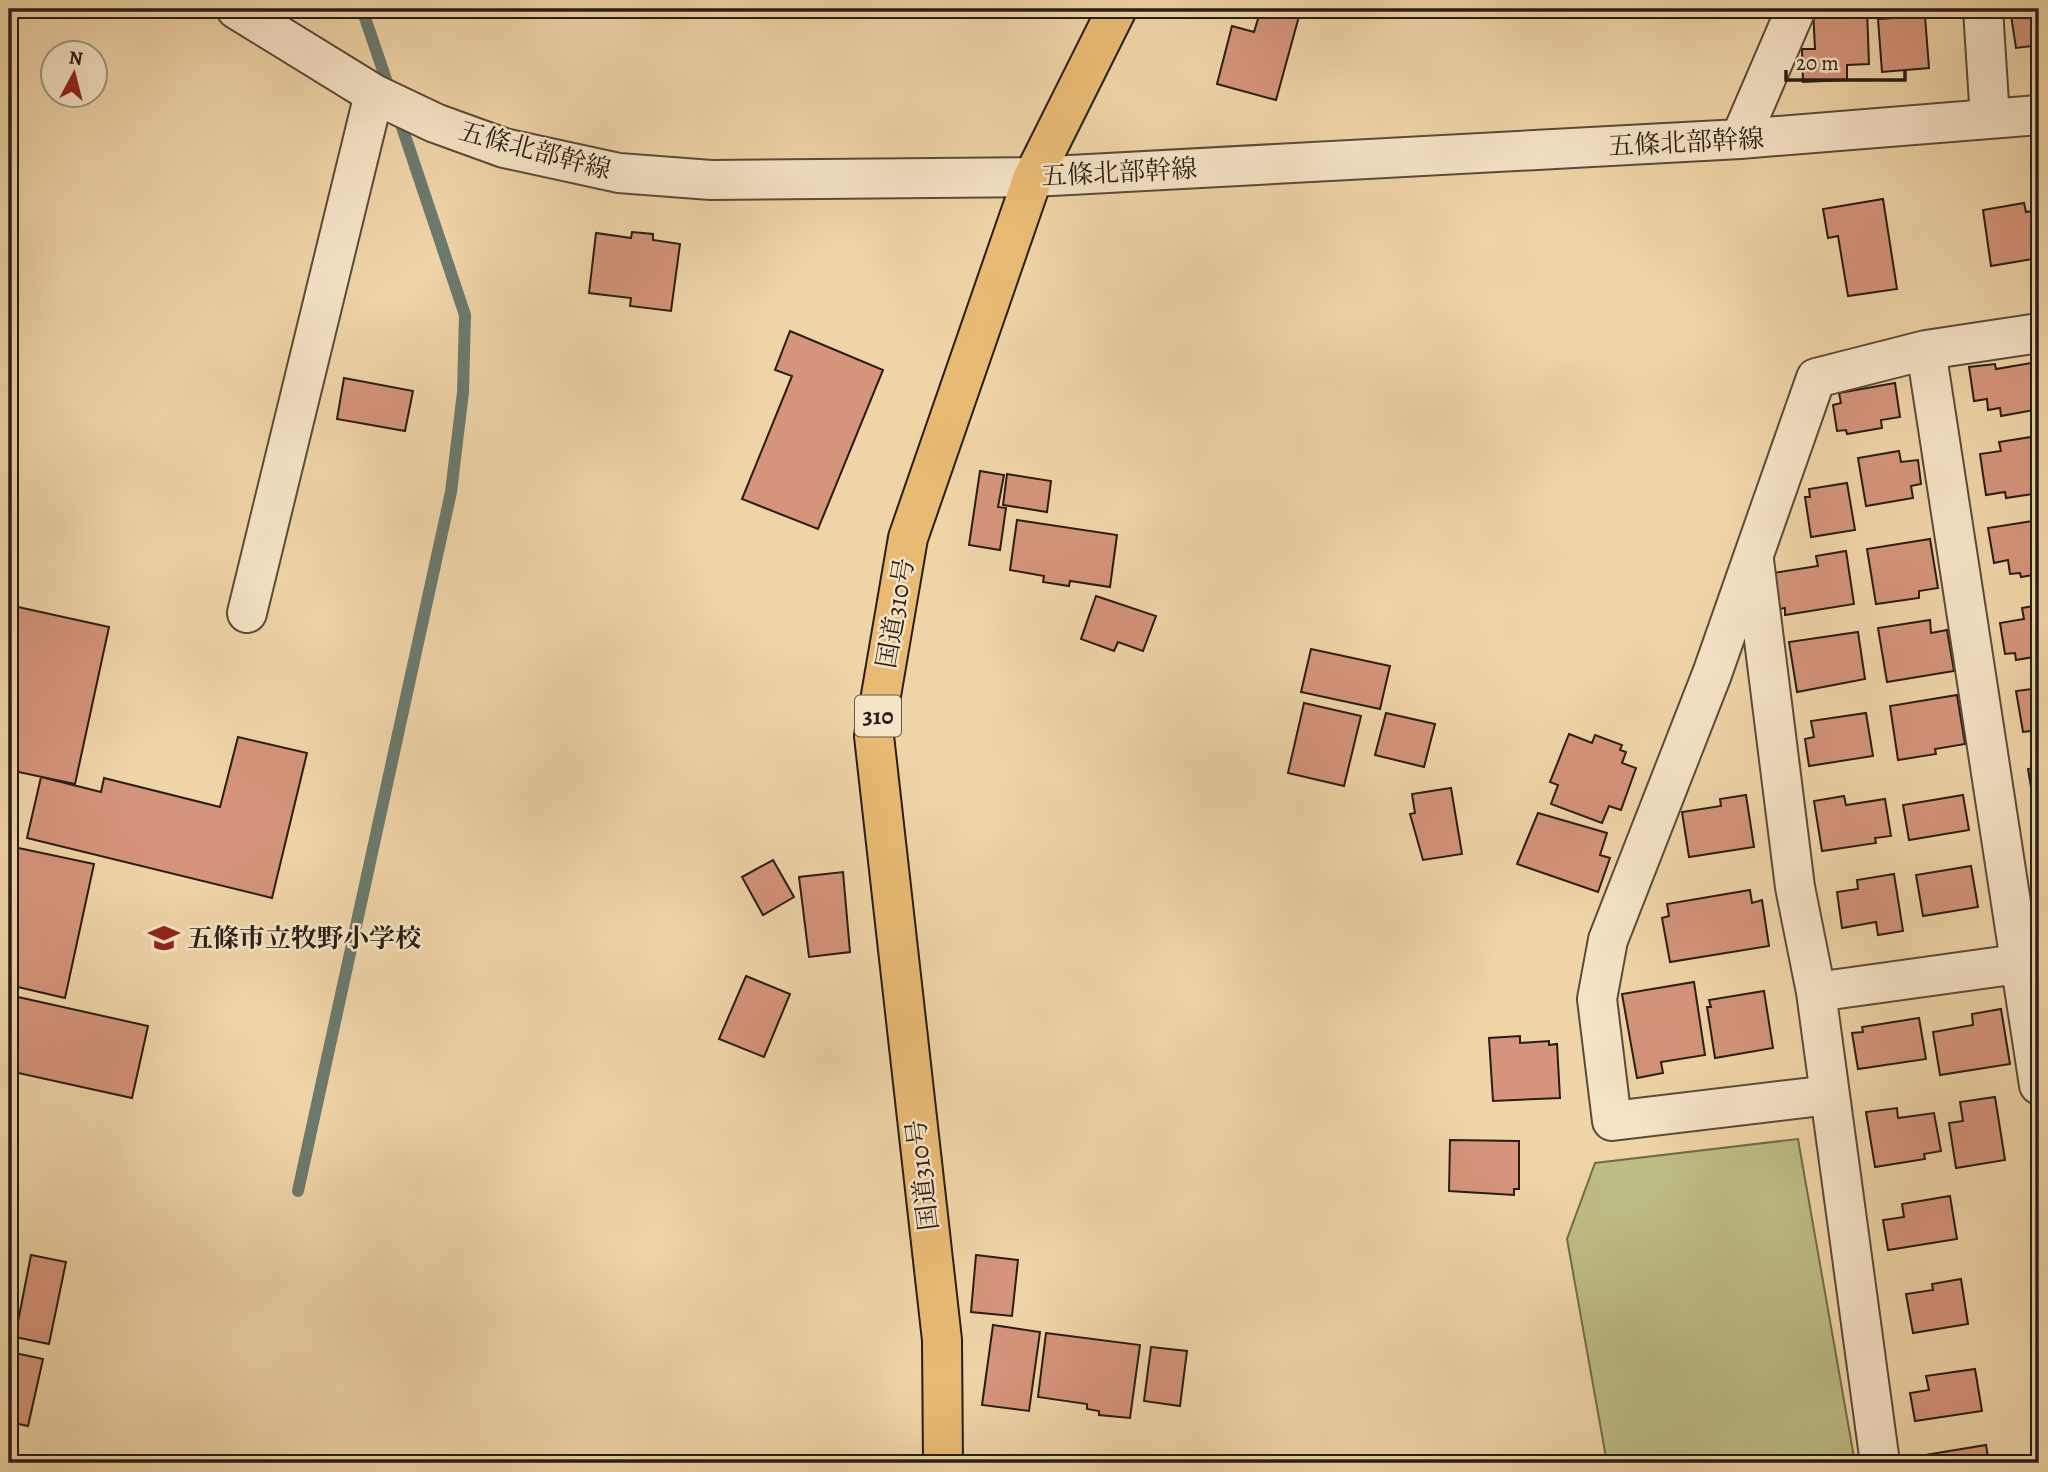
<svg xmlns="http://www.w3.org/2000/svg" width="2048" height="1472" font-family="Alegreya,'Noto Serif JP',serif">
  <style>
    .green { fill: #bdbc84; stroke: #726c4c; stroke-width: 2 }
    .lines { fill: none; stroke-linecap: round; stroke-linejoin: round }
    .stream { stroke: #6c7a6d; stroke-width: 12 }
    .building { fill: #d5947b; stroke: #281d14; stroke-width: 2 }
    .minor-casing { stroke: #5a4b39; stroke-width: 42 }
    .highway-casing { stroke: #281d14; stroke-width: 42 }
    .minor { stroke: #f5e3c6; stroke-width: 38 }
    .highway { stroke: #e8ba74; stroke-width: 38 }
    .labels { text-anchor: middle; stroke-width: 5; stroke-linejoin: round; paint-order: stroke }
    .shield { fill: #f5e3c6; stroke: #665849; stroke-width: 2 }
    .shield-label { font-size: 24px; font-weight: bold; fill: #281d14 }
    .street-label { font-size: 26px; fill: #281d14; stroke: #f5e3c6 }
    .poi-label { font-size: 26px; font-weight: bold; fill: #281d14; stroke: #f5e3c6; text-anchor: start }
  </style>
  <rect width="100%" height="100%" fill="#efd4a7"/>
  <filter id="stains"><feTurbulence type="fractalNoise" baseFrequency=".00286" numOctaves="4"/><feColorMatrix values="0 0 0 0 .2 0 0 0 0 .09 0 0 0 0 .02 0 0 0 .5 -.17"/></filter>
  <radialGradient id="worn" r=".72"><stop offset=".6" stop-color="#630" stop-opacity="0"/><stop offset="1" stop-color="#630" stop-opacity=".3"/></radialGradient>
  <path class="green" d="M1798,1139L1855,1463H1607L1567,1239L1595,1163Z"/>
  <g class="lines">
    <path class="stream" d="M362,9L390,91
      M298,1191L451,492L463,392L465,315L398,115"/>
  </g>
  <path class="building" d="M1261,9H1301L1276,100L1217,84L1232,26L1254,32Z
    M1813,9H1867L1869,64L1847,65V80L1803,82L1802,49H1815Z
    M2010,9H2039V45L2016,48Z
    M1925,16L1929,68L1882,72L1878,19Z
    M1883,199L1897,289L1848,296L1838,236L1828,238L1823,209Z
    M2024,203L2026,212L2038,210L2039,258L1991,266L1983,210Z
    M632,232L653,234V240L680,244L671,311L630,306L631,298L589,293L596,233L631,238Z
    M790,331L883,370L818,529L742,499L792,376L775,370Z
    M2037,362L2039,409L2001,416L2000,408L1988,410L1987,399L1974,401L1969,367L1995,364L1996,369Z
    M344,378L413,391L405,431L337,419Z
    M1895,383L1900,417L1881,420L1882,428L1847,434L1846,430L1837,431L1833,405L1841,403L1839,393Z
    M2031,437L2033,446L2039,445V493L2006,498L2005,492L1986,495L1980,454L2001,451L1999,442Z
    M1899,451L1901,462L1918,460L1921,484L1911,486L1913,498L1866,506L1858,458Z
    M980,471L1004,475L998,507L1006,508L1000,550L969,545Z
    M1007,474L1051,481L1047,512L1003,505Z
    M1847,483L1855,530L1811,537L1805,497H1810L1809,489Z
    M1017,520L1117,535L1110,587L1070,581L1069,586L1043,582L1044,576L1010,570Z
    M2039,520V574L2021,577L2020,573L2010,574L2008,560L1994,563L1988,528Z
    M1930,539L1938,588L1919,591V598L1876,604L1867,549Z
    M1846,551L1854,604L1785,615V608L1779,609L1773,573L1818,566L1816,556Z
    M1096,596L1156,616L1143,651L1118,642L1114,651L1081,639Z
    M9,605L109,627L75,784L9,770Z
    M2039,605V656L2016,660L2015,653L2005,654L2000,623L2024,619L2022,608Z
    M1930,620L1931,633L1947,630L1954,671L1887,682L1878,628Z
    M1858,632L1865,679L1797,692L1789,642Z
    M1311,649L1390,666L1380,709L1301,692Z
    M2039,688V733L2031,734V731L2023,732L2016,691Z
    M1957,695L1965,744L1935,749L1936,754L1898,760L1890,706Z
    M1304,703L1361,716L1344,786L1288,773Z
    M1386,713L1435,724L1424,767L1375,755Z
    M1866,713L1873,756L1809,766L1805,739L1814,737L1811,721Z
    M1569,734L1592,743L1595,735L1622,745L1620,750L1626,752L1622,763L1636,768L1621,810L1609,806L1602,823L1551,804L1558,785L1550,782Z
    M238,737L307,753L272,898L27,838L41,777L101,792L104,778L220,807Z
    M2039,767V836L2028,769Z
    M1451,788L1462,854L1423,860L1410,814L1415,813L1412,794Z
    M1746,795L1754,847L1689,857L1682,812L1721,806L1720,799Z
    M1963,795L1969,830L1909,840L1903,805Z
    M1844,796L1846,805L1885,799L1891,836L1875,838L1876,843L1822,851L1814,801Z
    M1538,813L1607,833L1600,855L1610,858L1598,892L1517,864Z
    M9,846L94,864L65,998L9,985Z
    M773,860L794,897L763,915L742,877Z
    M1971,866L1978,907L1923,916L1916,875Z
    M843,872L850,952L809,957L799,877Z
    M1894,874L1903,931L1878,935L1876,922L1842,928L1837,892L1858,889L1857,880Z
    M1750,890L1752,903L1762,900L1769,946L1670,962L1662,918L1669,916L1667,904Z
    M746,976L790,994L764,1057L719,1039Z
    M1694,982L1705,1055L1661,1062L1663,1073L1637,1078L1622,994Z
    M1764,991L1773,1048L1715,1058L1707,1007H1711L1709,1000Z
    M9,995L148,1026L132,1098L9,1071Z
    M2001,1009L2010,1064L1940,1075L1933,1032L1973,1025L1972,1014Z
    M1919,1018L1926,1059L1858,1069L1852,1033L1863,1032L1862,1027Z
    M1520,1036V1043L1549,1041V1045L1557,1044L1560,1098L1493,1101L1489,1038Z
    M1995,1097L2005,1160L1956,1168L1949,1123L1963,1121L1960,1102Z
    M1897,1108L1898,1118L1934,1113L1941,1151L1924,1154L1925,1159L1875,1167L1866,1112Z
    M1450,1140L1519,1141V1189H1514V1195L1449,1191Z
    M1950,1196L1957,1239L1888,1250L1883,1220L1904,1217L1902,1204Z
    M31,1255L66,1262L49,1344L15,1337Z
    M976,1255L1018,1260L1012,1316L971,1312Z
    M1961,1279L1968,1324L1913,1333L1906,1294L1933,1290L1932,1284Z
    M993,1325L1040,1332L1029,1411L982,1405Z
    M1046,1333L1140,1345L1130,1418L1099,1415V1411L1087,1409V1404L1038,1397Z
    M1151,1347L1187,1351L1180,1406L1144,1401Z
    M10,1352L43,1359L28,1426L9,1422Z
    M1975,1369L1982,1411L1915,1421L1910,1393L1929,1390L1926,1376Z
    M1986,1445L1989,1463H1921L1919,1456Z"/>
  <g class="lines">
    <defs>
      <path id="minor" d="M236,9L374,94L435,123L504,148L619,173L711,180L1033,177L1740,139L2039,115
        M1983,9L1990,119
        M1740,139L1796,9
        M1926,350L2039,1085
        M1754,560L1795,887L1816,992L1880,1463
        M247,613L374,94
        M1816,992L2039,961
        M1830,1095L1612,1121L1597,999L1608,940L1712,674L1816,378L1926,350L2039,333"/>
      <path id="highway" d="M943,1463L942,1340L874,736L908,538L1033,177L1117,9"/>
    </defs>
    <use href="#minor" class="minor-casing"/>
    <use href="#highway" class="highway-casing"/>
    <use href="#minor" class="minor"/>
    <use href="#highway" class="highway"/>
  </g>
  <defs>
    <symbol id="school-bare" viewBox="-9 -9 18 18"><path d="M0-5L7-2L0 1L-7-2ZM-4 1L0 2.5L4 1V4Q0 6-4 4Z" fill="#8f2418" stroke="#f5e3c6" stroke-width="2.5" paint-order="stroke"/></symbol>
  </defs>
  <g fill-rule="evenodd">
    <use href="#school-bare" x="142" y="916" width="44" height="44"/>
  </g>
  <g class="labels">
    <rect class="shield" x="855" y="695.5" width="46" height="41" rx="5"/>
    <g class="shield-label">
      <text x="878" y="724">310</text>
    </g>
    <g class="street-label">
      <text transform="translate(1686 142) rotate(-3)" y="9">五條北部幹線</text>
      <text transform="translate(535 150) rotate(15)" y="9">五條北部幹線</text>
      <text transform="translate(1119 172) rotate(-3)" y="9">五條北部幹線</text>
      <text transform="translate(895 613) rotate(-80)" y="9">国道310号</text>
      <text transform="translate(922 1175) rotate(-97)" y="9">国道310号</text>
    </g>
    <g class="poi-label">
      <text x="187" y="947">五條市立牧野小学校</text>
    </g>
  </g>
  <rect width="2048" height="1472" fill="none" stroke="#efd4a7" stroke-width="35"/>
  <rect x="10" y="10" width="2027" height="1451" fill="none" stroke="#281d14" stroke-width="3.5"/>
  <rect x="18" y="18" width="2013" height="1437" fill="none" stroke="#281d14" stroke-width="2"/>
  <g transform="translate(74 74) rotate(7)"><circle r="33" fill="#f5e3c6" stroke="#a3947f" stroke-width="2"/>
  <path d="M0-5L12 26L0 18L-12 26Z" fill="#8f2418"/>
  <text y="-10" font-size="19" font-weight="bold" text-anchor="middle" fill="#281d14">N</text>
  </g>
  <path d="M1786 70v10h119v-10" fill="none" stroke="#281d14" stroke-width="3.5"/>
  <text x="1796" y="70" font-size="21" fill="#281d14" stroke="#f5e3c6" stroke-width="5" paint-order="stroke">20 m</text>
  <rect width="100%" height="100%" filter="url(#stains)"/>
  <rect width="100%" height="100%" fill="url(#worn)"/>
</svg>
